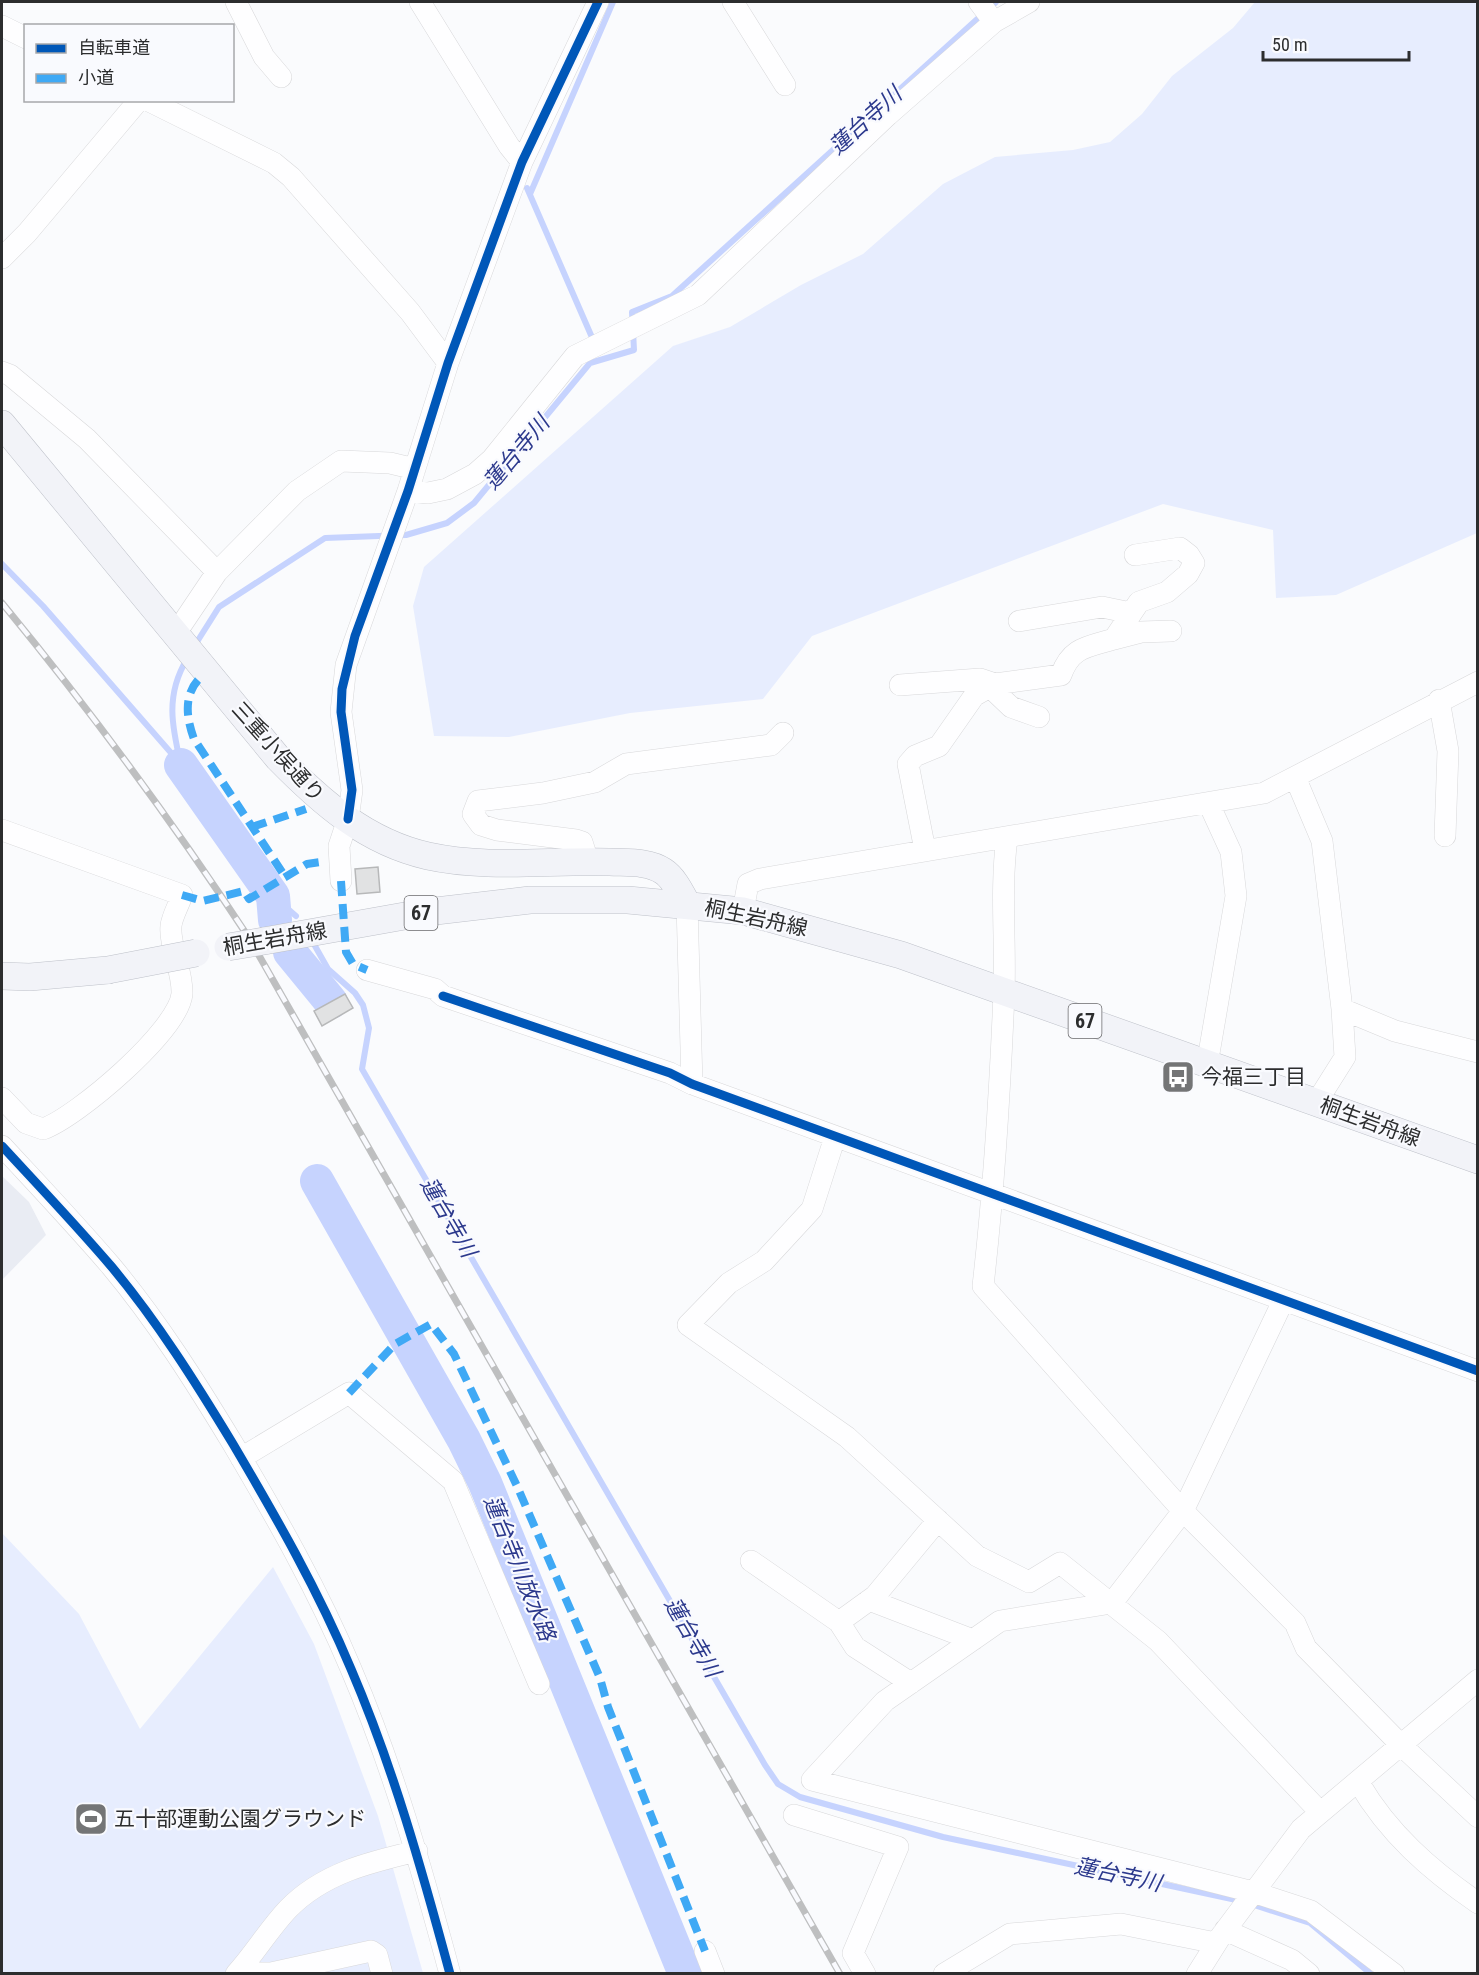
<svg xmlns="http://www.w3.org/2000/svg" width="1479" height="1975" font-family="'Roboto Condensed','Noto Sans JP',sans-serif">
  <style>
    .built { fill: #e9ecf3 }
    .green { fill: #e7edfe }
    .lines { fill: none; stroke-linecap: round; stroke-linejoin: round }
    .stream { stroke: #c6d3fe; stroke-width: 6 }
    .river { stroke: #c6d3fe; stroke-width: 34 }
    .building { fill: #e1e2e3; stroke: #b7b8b9; stroke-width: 1.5 }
    .minor-casing { stroke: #d8d8da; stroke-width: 22 }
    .major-casing { stroke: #bec1c9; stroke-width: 28 }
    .minor { stroke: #fefeff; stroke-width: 21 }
    .major { stroke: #f2f3f8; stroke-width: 27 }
    .rail-casing { stroke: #bebfc0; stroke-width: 7 }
    .rail { stroke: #f9fafe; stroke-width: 4.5; stroke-dasharray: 14; stroke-linecap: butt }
    .major-bridge-casing { stroke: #bec1c9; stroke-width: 28; stroke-linecap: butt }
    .major-bridge { stroke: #f2f3f8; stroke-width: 27 }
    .quiet { stroke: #3fa9f5; stroke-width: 8; stroke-dasharray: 15 8; stroke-linecap: butt }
    .cycleway-casing { stroke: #f9fafe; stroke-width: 13 }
    .cycleway { stroke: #0057b8; stroke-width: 9 }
    .labels { text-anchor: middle; stroke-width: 4.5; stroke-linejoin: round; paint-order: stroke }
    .shield { fill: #f9fafe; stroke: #6a6a6c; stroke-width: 1.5 }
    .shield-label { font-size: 20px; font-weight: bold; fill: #2c2d2e }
    .street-label { font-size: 21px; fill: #2c2d2e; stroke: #f9fafe }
    .poi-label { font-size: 21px; fill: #2c2d2e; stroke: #f9fafe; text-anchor: start }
    .water-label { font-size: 22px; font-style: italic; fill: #2c398d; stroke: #f9fafe }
  </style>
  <rect width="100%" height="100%" fill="#fafbfd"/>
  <path class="built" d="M2,1176L29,1202L46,1235L2,1280Z"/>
  <path class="green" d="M1255,2H1477V533L1336,595L1276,598L1273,530L1163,504L812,636L763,699L630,713L509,737L434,736L413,606L424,567L673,346L730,327L801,285L863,254L943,184L995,157L1073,150L1110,142L1142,114L1172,76L1233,28Z
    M2,1533L79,1614L140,1729L273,1567L314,1644L378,1816L423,1973H2Z"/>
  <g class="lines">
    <path class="stream" d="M527,188L594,342
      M530,194L613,2
      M2,564L43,606L179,762
      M195,645L219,607L325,538L406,535L447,523L474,503L590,363L634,350L632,312L672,296L996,2
      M181,765C172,727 165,695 187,659
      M273,896L296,916
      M315,946L328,969L355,993L363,1005L369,1028L362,1069L765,1765L778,1784L800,1797L943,1837L1241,1901
      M1251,1904L1310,1923L1371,1974"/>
    <path class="river" d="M181,765L273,896L275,920
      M290,952L331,1002
      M317,1181L464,1440L485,1483L685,1974"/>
  </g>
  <path class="building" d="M378,867L380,892L357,894L355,869Z
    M345,994L353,1008L322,1026L314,1011Z"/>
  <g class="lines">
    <defs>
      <path id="minor" d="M236,2L264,57L281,77
        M420,2L509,146L522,162
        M733,2L785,85
        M979,2L994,22
        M2,26L26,38
        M147,100L274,163L291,177L410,312L448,363
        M2,258L27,233L139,100
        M2,372L10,375L87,439L217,572
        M408,491L428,493L447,489L475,474L492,459L575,356L698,295L888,115L994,22L1029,2
        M1019,621L1102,607L1131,613
        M176,633L217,572L297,491L341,461L390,463L415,469
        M1114,639L1141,632L1171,631
        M900,685L980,679L995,684
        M990,687L1011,707L1039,717
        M1439,700L1448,751L1445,836
        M1295,777L1322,841L1342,1009L1345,1057L1316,1103
        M2,830L182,895C179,905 172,916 171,926C169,944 183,972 182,994C178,1031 77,1117 43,1129L26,1123L2,1098
        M1007,838C1000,889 1006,942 1004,993C1000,1091 994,1189 983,1286L1183,1511L1295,1623L1306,1648L1402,1746L1478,1817
        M925,850L908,764L915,756L939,746L974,696L995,684L1061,675C1071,647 1087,647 1114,639L1139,602L1167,592L1188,574L1194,563L1189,555L1180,548L1135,555
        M588,861L582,842L576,840L497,830L481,825L473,814L478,801L543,793L595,782L626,764L771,745L783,733
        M341,881L339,846L348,819L352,790L341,712L346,665L408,491L448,363L522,162L598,2
        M687,904L692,1084
        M743,911L748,884L760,879L1264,793L1478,682
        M367,970L435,989L443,996L670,1073L692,1084L1478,1371
        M1342,1009L1395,1031L1478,1052
        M1207,1065L1236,896L1231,852L1209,804
        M835,1137L812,1209L764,1261L729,1283L688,1325L847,1437L977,1556L1029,1582L1060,1563L1158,1641L1320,1812
        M2,1146C38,1185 76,1225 111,1266C157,1321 196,1383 233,1444C276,1517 318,1590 351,1669C393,1767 422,1870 450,1974
        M1283,1301L1183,1511L1112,1603L1000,1621L885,1701L812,1780L1253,1892L1311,1911L1394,1974
        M241,1458L349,1393L453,1481L539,1684
        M751,1561L839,1622L875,1596L938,1520
        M869,1600L973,1640
        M839,1622L855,1647L911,1683
        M1359,1783C1388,1833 1430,1870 1478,1903
        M794,1815L898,1847L853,1953L865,1974
        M1225,1930L1292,1960L1309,1974
        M705,1951L714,1974
        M242,1967L254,1973H271L371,1951L377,1955L382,1974
        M236,1974C255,1953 269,1929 288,1909C323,1873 370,1862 417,1851
        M944,1974L1010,1934L1121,1924L1216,1943
        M1197,1974L1221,1936L1301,1829L1478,1680"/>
      <path id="major" d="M2,424L278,758C321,802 366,842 428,856C487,869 550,860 610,862C627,863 648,861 663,871C674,878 681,893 687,904
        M264,941L427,912L530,900H628L743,911L901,955L1478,1160
        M2,976L30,977L108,970"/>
    </defs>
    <use href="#minor" class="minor-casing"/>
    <use href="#major" class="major-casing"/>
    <use href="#minor" class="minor"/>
    <use href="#major" class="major"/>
    <defs>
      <path id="rail" d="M2,603C90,710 173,822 249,938L840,1974"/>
    </defs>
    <use href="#rail" class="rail-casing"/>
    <use href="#rail" class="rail"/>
    <defs>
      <path id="major-bridge" d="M228,947L264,941
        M108,970L196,953"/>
    </defs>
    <use href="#major-bridge" class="major-bridge-casing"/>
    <use href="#major-bridge" class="major-bridge"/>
    <path class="quiet" d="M198,680C183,697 187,720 194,739L286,878
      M252,827L306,809
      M341,881L346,952L353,964L367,970
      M182,895L203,901L244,891L249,899L307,864L321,862
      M349,1393L395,1344L431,1324L454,1354L517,1486L600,1678L608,1707L705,1951"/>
    <defs>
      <path id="cycleway" d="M348,819L352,790L341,712L342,689L355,636L408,491L448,363L522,162L598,2
        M443,996L670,1073L692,1084L1478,1371
        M2,1146C38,1185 76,1225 111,1266C157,1321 196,1383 233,1444C276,1517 318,1590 351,1669C393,1767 422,1870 450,1974"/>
    </defs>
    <use href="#cycleway" class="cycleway-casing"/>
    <use href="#cycleway" class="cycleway"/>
  </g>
  <defs>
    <symbol id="bus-square" viewBox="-11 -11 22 22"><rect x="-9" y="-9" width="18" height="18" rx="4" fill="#747576" stroke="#f9fafe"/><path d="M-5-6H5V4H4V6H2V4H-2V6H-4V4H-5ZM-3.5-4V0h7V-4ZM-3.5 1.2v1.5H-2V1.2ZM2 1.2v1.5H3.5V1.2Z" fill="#fff"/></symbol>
    <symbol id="stadium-square" viewBox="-11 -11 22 22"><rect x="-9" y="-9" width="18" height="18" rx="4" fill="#747576" stroke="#f9fafe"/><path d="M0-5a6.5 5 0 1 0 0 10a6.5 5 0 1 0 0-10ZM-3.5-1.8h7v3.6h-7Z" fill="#fff"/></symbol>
  </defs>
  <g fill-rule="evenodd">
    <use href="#bus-square" x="1159" y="1058" width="38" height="38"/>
    <use href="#stadium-square" x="72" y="1800" width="38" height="38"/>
  </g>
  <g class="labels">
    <g class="shield">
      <rect x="404.5" y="896" width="33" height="34" rx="4.5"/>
      <rect x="1068.5" y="1004" width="33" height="34" rx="4.5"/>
    </g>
    <g class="shield-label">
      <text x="421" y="920">67</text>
      <text x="1085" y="1028">67</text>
    </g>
    <g class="street-label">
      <text transform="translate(278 752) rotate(48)" y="7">三重小俣通り</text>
      <text transform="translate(756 918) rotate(12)" y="7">桐生岩舟線</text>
      <text transform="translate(275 939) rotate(-10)" y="7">桐生岩舟線</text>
      <text transform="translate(1370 1122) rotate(20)" y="7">桐生岩舟線</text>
    </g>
    <g class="poi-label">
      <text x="1201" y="1084">今福三丁目</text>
      <text x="114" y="1826">五十部運動公園グラウンド</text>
    </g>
    <g class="water-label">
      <text transform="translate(865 120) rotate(-42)" y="8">蓮台寺川</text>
      <text transform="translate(516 452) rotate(-50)" y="8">蓮台寺川</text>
      <text transform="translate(449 1217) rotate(60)" y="8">蓮台寺川</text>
      <text transform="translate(520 1568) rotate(68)" y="8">蓮台寺川放水路</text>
      <text transform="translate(693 1637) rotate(60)" y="8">蓮台寺川</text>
      <text transform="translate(1118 1874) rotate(12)" y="8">蓮台寺川</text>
    </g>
  </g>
  <rect width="1479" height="1975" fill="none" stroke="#2c2d2e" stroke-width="6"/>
  <rect x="24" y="24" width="210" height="78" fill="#f9fafe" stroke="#a7a8ab" stroke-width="1.5"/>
  <rect x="36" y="44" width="30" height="9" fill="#0057b8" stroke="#a7a8ab" stroke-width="1.5"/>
  <text x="78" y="54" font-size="18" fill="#2c2d2e">自転車道</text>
  <rect x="36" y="74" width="30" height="9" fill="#3fa9f5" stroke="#a7a8ab" stroke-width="1.5"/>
  <text x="78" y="84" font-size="18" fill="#2c2d2e">小道</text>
  <path d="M1263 51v9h146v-9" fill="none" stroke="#2c2d2e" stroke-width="3"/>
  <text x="1272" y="51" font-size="18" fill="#2c2d2e" stroke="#f9fafe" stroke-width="4.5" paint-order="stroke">50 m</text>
</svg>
